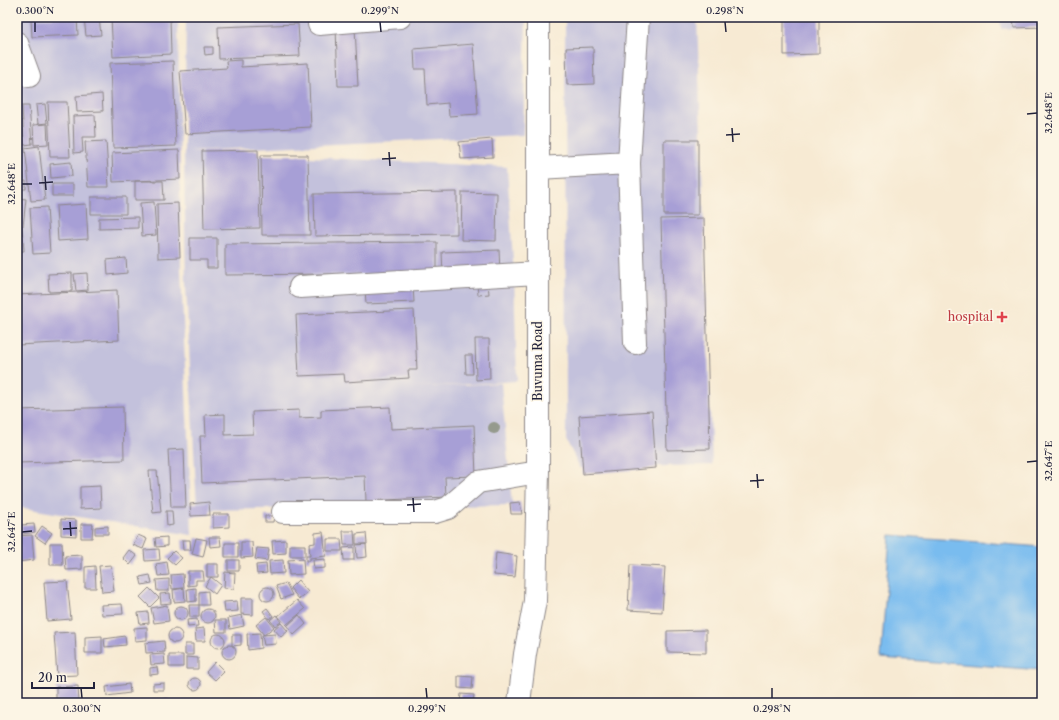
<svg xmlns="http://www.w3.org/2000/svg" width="1059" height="720" font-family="'Libre Caslon Text',serif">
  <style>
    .industrial { fill: #c3c1dc }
    .water { fill: #79bcef; stroke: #4e6f95 }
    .building { fill: #a79fd6 }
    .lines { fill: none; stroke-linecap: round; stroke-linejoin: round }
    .minor-casing { stroke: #8c8687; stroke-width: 24 }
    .minor { stroke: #fff; stroke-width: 22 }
    .tree { fill: #959a8d }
    .ticks { fill: none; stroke: #22223b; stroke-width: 1.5 }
    .health-dot { fill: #e0444e; stroke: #fcf5e5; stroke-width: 1.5 }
    .labels { text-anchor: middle; stroke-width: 3; stroke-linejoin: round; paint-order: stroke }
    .health-label { font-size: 12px; fill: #be3a42; stroke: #fcf5e5; text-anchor: end }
    .street-label { font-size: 12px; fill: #22223b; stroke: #fcf5e5 }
    .neatline { fill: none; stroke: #22223b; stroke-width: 1.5 }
    .ticks-label { font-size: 10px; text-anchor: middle; fill: #22223b }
  </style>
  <rect width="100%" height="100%" fill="#fcf5e5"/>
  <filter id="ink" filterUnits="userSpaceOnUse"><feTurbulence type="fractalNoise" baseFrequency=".025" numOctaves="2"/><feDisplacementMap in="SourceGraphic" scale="8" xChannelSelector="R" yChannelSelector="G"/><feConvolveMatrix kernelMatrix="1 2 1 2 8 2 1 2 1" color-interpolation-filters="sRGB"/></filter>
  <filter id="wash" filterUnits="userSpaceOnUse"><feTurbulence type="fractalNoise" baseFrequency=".012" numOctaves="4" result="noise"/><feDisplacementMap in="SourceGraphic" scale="16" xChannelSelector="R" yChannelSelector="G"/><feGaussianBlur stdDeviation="0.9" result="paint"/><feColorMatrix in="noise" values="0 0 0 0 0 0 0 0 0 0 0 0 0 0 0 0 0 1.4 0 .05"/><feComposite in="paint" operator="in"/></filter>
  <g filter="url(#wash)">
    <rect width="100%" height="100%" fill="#f7ead3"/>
    <path class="industrial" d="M17,17H178L181,270L192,535L17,507Z
      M358,17H526L523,135L190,151L507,167L514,276L517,381L406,388L501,383L512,505L197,510L186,286L184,151L186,19Z
      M565,17H697L712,465L580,468L566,440Z
      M1000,17H1042V27L1001,29Z"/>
    <path class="water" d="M890,535L1042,547V670L881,658Z"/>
    <g id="blocks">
      <path class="building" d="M77,17L78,35L32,37L31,19Z
        M84,17H99L101,35L86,36Z
        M111,17H170L171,54L113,57Z
        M784,17H819V54L784,55Z
        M1013,17H1042V27L1014,28Z
        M298,24L300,56L219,59L218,27Z
        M336,27H355L358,86H338Z
        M473,44L478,114L449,116L448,103L427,105L425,69H415L414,49Z
        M204,47H213V54L205,55Z
        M593,47L594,84L567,85L566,48Z
        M241,60V67L308,63L311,127L185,134L180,71L227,68L226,61Z
        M173,61L176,146L113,148L110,63Z
        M102,94L103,111L77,112L76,96Z
        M48,102H67L70,157H50Z
        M45,104L47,123L38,124L36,105Z
        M22,106H29L32,144L24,145Z
        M95,115L96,137H82L83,152L74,153L73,116Z
        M47,124L48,144L34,145L33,125Z
        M492,139L493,157L461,159L459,142Z
        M664,140H698V215H664Z
        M106,141L109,187H88L85,142Z
        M39,146L45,200L31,201L25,148Z
        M179,150L180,179L113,182L112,153Z
        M258,150L260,228L204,229L202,151Z
        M261,155H308L310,235H262Z
        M71,162L72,176L51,178L50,164Z
        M17,174H23L24,179L17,180Z
        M19,181H26V189H19Z
        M135,181H163L164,200H135Z
        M52,184H73V196H52Z
        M457,192V234L315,236L314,194Z
        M462,192L497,193L496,241L461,240Z
        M91,197H126V214H91Z
        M17,198L26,199L23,226L17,225Z
        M154,202L156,235L142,236L140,203Z
        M178,203L180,257L158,258L157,204Z
        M86,204L88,239L58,241L56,206Z
        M47,207L50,253L33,254L30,208Z
        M138,217V228L99,229V218Z
        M704,218L710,449L667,450L661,219Z
        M17,227H22L24,251H17Z
        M190,238H217V268H207V260H190Z
        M437,242V273L225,275V244Z
        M499,250L500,273L443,275L442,252Z
        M126,258L127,273L108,275L107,260Z
        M72,273V291L49,292L48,274Z
        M87,273L88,290L76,291L74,274Z
        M477,283H488L489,294L478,295Z
        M413,285L414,302L366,304L365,288Z
        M117,290L119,340L17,345V295Z
        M414,310L417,370H408L409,378L345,382L344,374L299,376L296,315Z
        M475,339H489L490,379L476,380Z
        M465,355H472L473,374H466Z
        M123,407L124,460L17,463V410Z
        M390,407L391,429L474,425L476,476L445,477L446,497L366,501L365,476L202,483L200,436H206L205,415L225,414V435L253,434L252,412L299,410V418L321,417V410Z
        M652,411L656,468L583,474L579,416Z
        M184,449L186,507H171L168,450Z
        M149,471H157L161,512L153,513Z
        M100,486L101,508L80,509V487Z
        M209,502L210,515L191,516L190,504Z
        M520,502L522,514H511L510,503Z
        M166,511H172L173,525L167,526Z
        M213,514H229V527L213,528Z
        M265,516H274L273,522H265Z
        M61,519L76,520V536L61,535Z
        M34,524L35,532L22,534L21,525Z
        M81,524H93L92,538H81Z
        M42,526L52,533L45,543L35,536Z
        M108,526V534H95V527Z
        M343,531H354L355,545H344Z
        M323,532L326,556L310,558V561H306V556H310L309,544L315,543V533Z
        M366,533L367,544H356V534Z
        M32,535L34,560L17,562V536Z
        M138,535L147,539L143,549L133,545Z
        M167,537V546L156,547L155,538Z
        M209,537H220L221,546L210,547Z
        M196,538L207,540L203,557L192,554Z
        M327,539H341L342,551H327Z
        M182,540H190L191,550H183Z
        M286,540V553L273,554L272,541Z
        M241,542H252L253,557L241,558Z
        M50,543H62L63,565H50Z
        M225,543H238V557H225Z
        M366,544L367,557L357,558L356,545Z
        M290,545H305V556H290Z
        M354,547V560H344L343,548Z
        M257,548L269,549L267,561L255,559Z
        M159,549L160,560L145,561L144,550Z
        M129,550L137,556L130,565L123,558Z
        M174,551L182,558L175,565L167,558Z
        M496,553L517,556L515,577L494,575Z
        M82,555V569L66,570L65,556Z
        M303,559L304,574L289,575L288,560Z
        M325,559V568L314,569L313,560Z
        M228,560H239V571H228Z
        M283,560L284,573L270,574L269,561Z
        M167,562L169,575L158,576L156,564Z
        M207,564H218V577H207Z
        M266,564L267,573L257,574L256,565Z
        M111,565L114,591L102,592L99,566Z
        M630,565L665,567L662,612L628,610Z
        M95,566L96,588H85V567Z
        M188,571H203L204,580H196V585L188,586Z
        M225,572L235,573L234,589L224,588Z
        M183,574L184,588L172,589L171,575Z
        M150,575L152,583L142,585L140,577Z
        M211,577L221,585L215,594L205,586Z
        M169,579V591H157L156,580Z
        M298,580L308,592L299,599L290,588Z
        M67,581L71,619L47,621L44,582Z
        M286,583L292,595L281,599L276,586Z
        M260 594a7 7 0 1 1 14 0a7 7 0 1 1-14 0Z
        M149,588L159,598L150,607L140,597Z
        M184,588L185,601L174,602L173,590Z
        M196,588V601L188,602L187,589Z
        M208,591L209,605H199V592Z
        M170,593L171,603L161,604L160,594Z
        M241,598H253V615L241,614Z
        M297,600L305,609L286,625L278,616Z
        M237,601L238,611L225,612L224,602Z
        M122,604L123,614L102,615L101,605Z
        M167,605L169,621L154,623L151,608Z
        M189,605H199V617H190Z
        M174 613a7 7 0 1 1 14 0a7 7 0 1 1-14 0Z
        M267,608L273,616L269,619L263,611Z
        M201 616a7 7 0 1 1 14 0a7 7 0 1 1-14 0Z
        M148,612L149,623L140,624L138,613Z
        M242,615L244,626L230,629L228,618Z
        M276,615L281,622L275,626L270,620Z
        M299,615L306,624L294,635L287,626Z
        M266,617L274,627L264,635L256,625Z
        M197,619L198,626L188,627L187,620Z
        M215,620H226V632H216Z
        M281,623L288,631L281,637L274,629Z
        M147,627V640L135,641L134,628Z
        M204,628L205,641H196L195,629Z
        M168 636a7 7 0 1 1 14 0a7 7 0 1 1-14 0Z
        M706,630V653L667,652V631Z
        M75,632L77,675L57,676L54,633Z
        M260,633L261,648L248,650L247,634Z
        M275,634L276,644L264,645L262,635Z
        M211 641a7 7 0 1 1 14 0a7 7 0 1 1-14 0Z
        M232,635H241V645L232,646Z
        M102,636V653H85V637Z
        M125,636L126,645L105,647L104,639Z
        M164,641L165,652L146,653L145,643Z
        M185,644H193V655H185Z
        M222 652a7 7 0 1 1 14 0a7 7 0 1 1-14 0Z
        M164,654L165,664L151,665L150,655Z
        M169,655H183V667H169Z
        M186,657L198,658V669H186Z
        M215,662L224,671L215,680L206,672Z
        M157,667L158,674L150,675V668Z
        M458,676L473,677L472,689L458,688Z
        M189 684a6 6 0 1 1 12 0a6 6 0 1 1-12 0Z
        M164,683V690H153V684Z
        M129,684L130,693L107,696L106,687Z
        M78,686L79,703H56V687Z
        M461,694L474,695L473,703H460Z
        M164,699H168L171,703H160Z"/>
    </g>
  </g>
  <g filter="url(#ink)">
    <use href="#blocks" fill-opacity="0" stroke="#8c8687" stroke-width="1"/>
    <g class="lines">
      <defs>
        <path id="minor" d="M319,24L400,17
          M17,43L29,76
          M538,168L629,163
          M300,287L538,273
          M635,343L629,163L638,17
          M283,512H435L448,508L478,482L538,472
          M519,703L525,654L535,601L538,472V17"/>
      </defs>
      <use href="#minor" class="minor-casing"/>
      <use href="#minor" class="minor"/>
    </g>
    <circle class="tree" cx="494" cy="428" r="6"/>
  </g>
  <path class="ticks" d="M35,22V32M380,22L381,32M725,22L726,32M1027,114L1037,113M732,128L733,142M726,135L740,134M389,152L390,166M382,159L396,158M45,176L46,190M39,183L53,182M22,184H32M1027,462L1037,461M757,474L758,488M750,481L764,480M413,498L414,512M407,505L421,504M70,522L71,536M63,529L77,528M22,532L32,531M81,688L82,698M426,688L427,698M772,688V698"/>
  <path class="health-dot" d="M1000 311h4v4h4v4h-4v4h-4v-4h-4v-4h4z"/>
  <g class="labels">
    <g class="health-label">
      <text x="993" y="321">hospital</text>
    </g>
    <g class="street-label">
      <text transform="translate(538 361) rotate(-90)" y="4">Buvuma Road</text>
    </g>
  </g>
  <rect width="1059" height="720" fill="none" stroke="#fcf5e5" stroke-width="44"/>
  <path d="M32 682v6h62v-6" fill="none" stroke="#22223b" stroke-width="2"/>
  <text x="38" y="682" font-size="12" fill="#22223b" stroke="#fcf5e5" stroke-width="3" paint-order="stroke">20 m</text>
  <rect x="22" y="22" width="1015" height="676" class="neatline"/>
  <g class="ticks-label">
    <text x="35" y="14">0.300°N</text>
    <text x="380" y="14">0.299°N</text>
    <text x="725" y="14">0.298°N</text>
    <text transform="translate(1048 113) rotate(-90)" y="4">32.648°E</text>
    <text transform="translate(11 184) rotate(-90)" y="4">32.648°E</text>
    <text transform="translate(1048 461) rotate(-90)" y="4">32.647°E</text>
    <text transform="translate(11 532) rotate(-90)" y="4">32.647°E</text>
    <text x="82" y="712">0.300°N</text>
    <text x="427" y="712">0.299°N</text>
    <text x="772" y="712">0.298°N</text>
  </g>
</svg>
